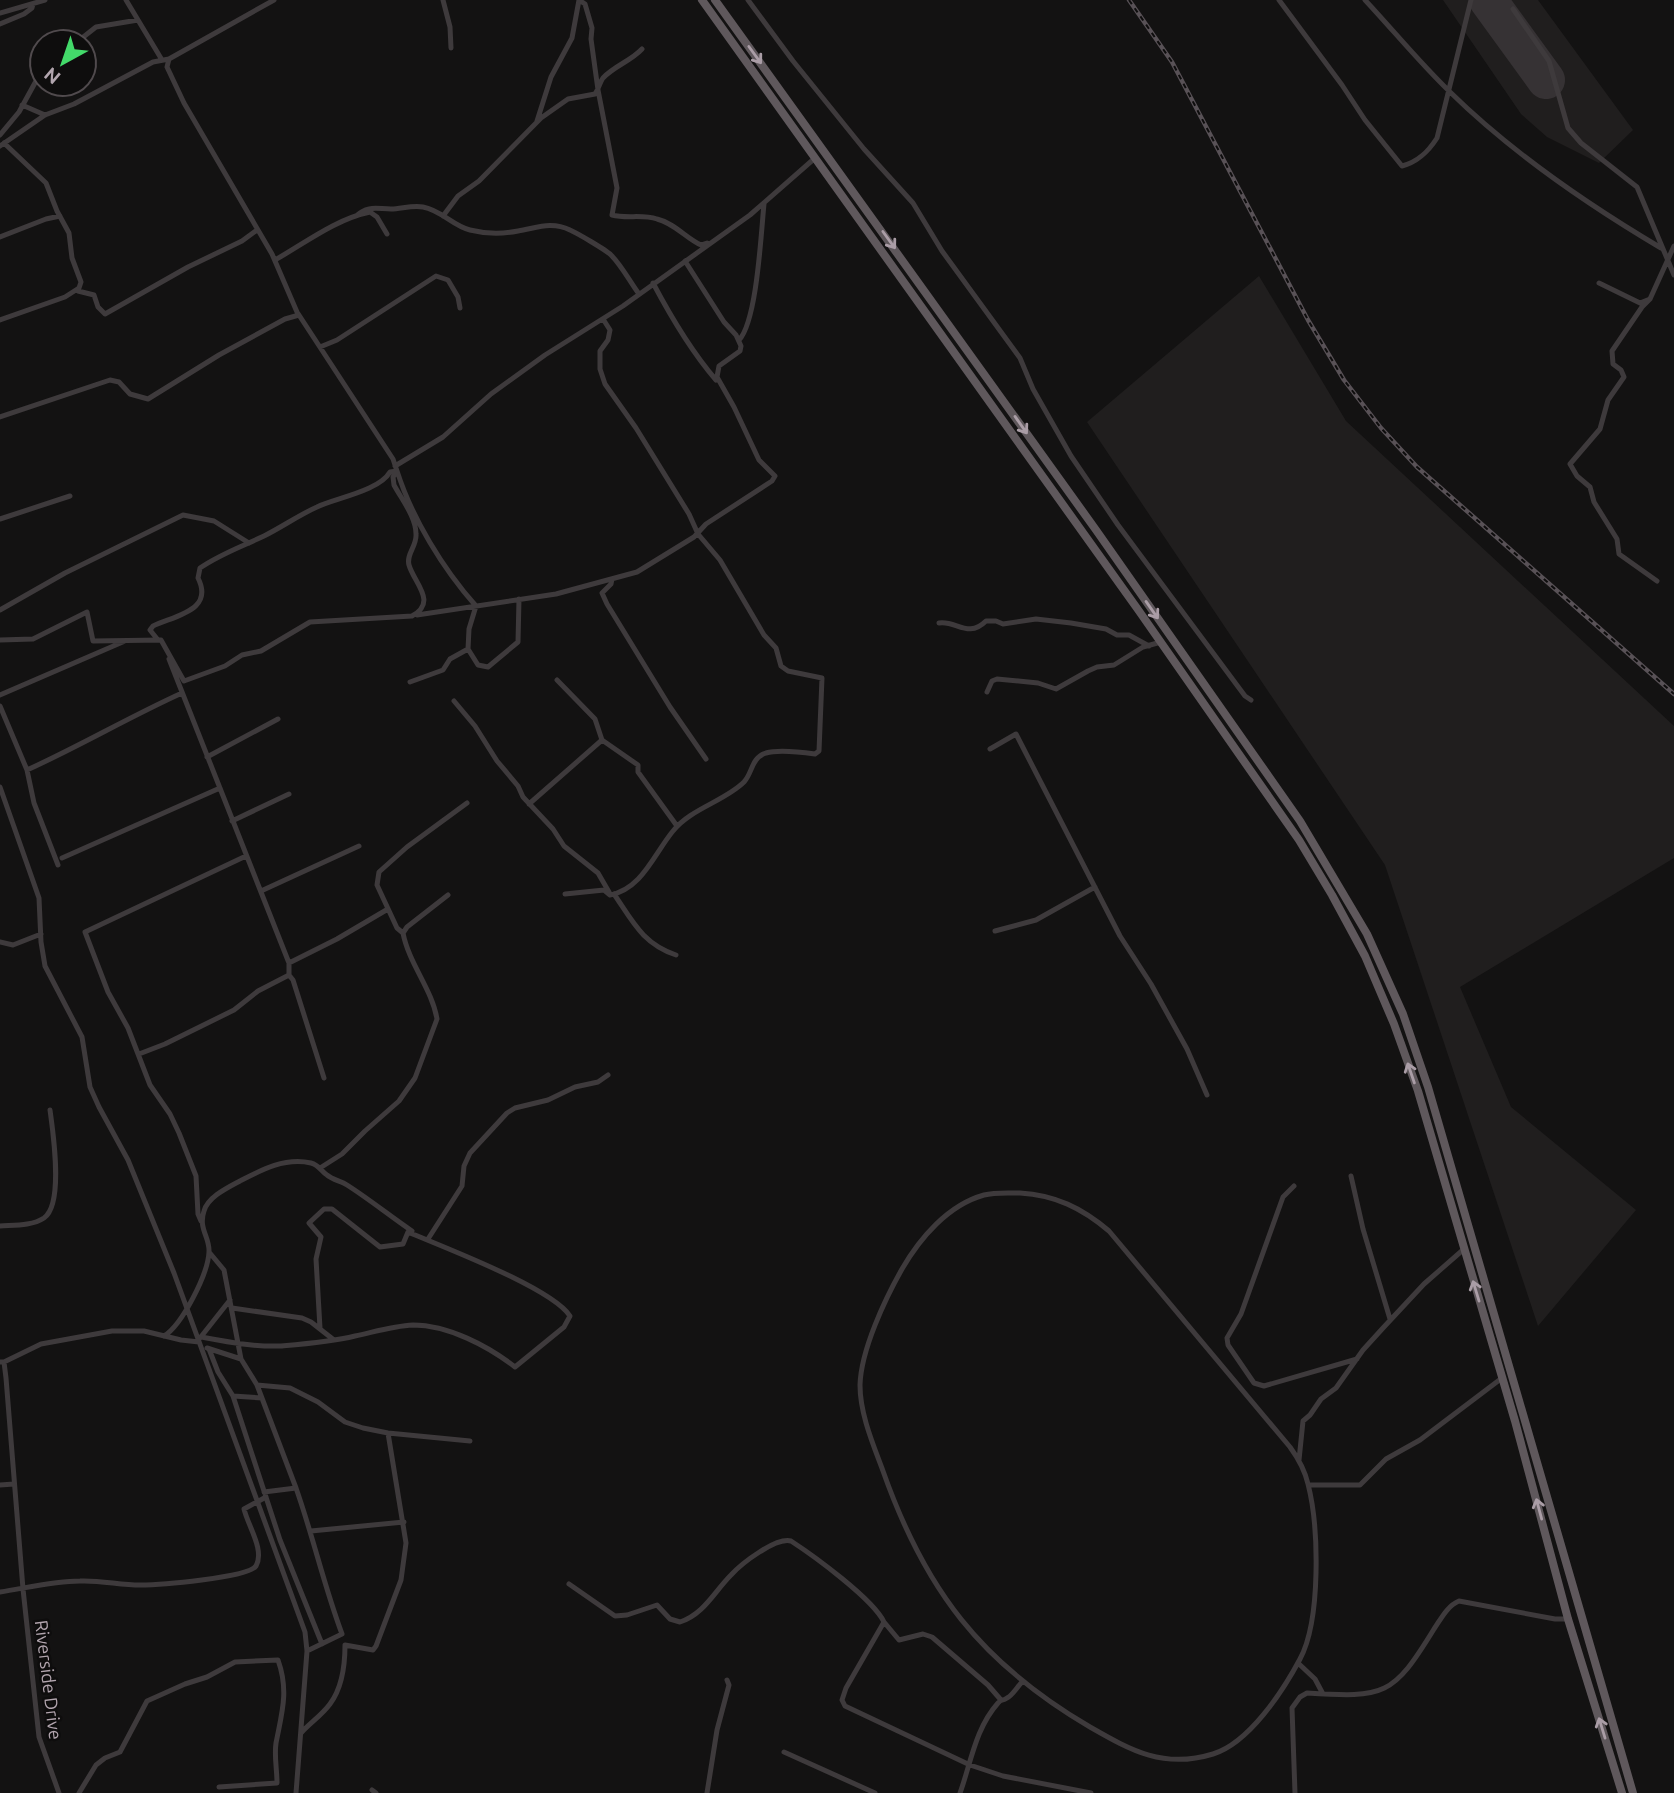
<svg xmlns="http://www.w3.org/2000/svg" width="1674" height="1793" font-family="Ubuntu,sans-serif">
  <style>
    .built { fill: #201e1e }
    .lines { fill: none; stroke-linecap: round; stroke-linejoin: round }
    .runway { stroke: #363234; stroke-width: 38 }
    .minor { stroke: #3e3a3c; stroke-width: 5 }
    .trunk { stroke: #5f585c; stroke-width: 8 }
    .rail-casing { stroke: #585156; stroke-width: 4.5 }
    .rail { stroke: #0e0d0d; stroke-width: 2; stroke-dasharray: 5; stroke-linecap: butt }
    .oneway { stroke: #aa9da6 }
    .labels { text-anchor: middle; stroke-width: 5; stroke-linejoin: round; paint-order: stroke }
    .street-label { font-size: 18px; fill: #b2a5ae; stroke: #0e0d0d }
  </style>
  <rect width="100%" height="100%" fill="#131212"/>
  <path class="built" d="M1443,0H1538L1633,130L1599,163L1547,137L1521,114Z
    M1259,276L1346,421L1674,726V858L1460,987L1511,1107L1636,1210L1538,1326L1385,865L1087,422Z"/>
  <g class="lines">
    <path class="runway" d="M1488,0L1546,80"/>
    <path class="minor" d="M126,0L162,60
      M443,0L450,27L451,48
      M579,0L585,4L592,28L591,39L598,90L617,188L612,215C627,219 642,214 657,219C674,223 686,238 701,245L707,243
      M748,0L793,61L864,149L913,203L942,251L1020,358L1033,389L1071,456L1118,525L1245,696L1251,700
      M1279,0L1342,85L1365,120L1402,166C1418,162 1428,152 1437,138L1471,0
      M1365,0C1393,30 1420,63 1449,91C1512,153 1585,203 1661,248
      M1513,9L1549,61L1568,128L1581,143L1637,187L1674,275
      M0,13L45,0
      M0,24L24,14L32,8L33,4
      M77,42L96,27L138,20
      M22,105L45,115
      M537,121L551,77L572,38L579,0
      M0,135L19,112L42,70
      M0,146L45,115L74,104L153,62L169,59L274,0
      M356,216C368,205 377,209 391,209C401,209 412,205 423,207C441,210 453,226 470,230C486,234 503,234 518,231C537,228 551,221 570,230C577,233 606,250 611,255C622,266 630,282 639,294
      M443,216L458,196L479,181L541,118L568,99L595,94C598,90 600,82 603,78C614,66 631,61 642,49
      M0,237L46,219L60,216
      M275,260C305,243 336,219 370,212L377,217L387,234
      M653,283C671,317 691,351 716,380
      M1599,283L1640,303L1650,299L1674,246
      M78,291L94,295L98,307L105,314L188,267L242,241L257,230
      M1650,299L1642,307L1612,351L1613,364L1621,370L1624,377L1608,400L1600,429L1570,464L1577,476L1590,487L1594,502L1617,539L1619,554L1657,581
      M0,320L65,297L79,288L81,282L72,258L69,233L57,211L46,183L4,143
      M739,340C757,321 761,233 764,204
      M320,347L337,340L436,276L448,280L458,297L460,308
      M0,417L110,380L119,382L130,394L148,399L219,355L285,319L299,315
      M395,466L443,437L491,394L545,355L623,306L750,215L815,158
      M0,519L70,496
      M612,579L611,584L602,593L607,604L670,707L706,759
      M0,610L65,573L183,515L214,521L249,543
      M417,615L556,594L637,572L694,537L706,524L772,481L775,476L759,460L734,407L717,377L719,366L740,351L741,346L736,335L724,322L685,261
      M939,623C956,620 968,639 986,621H996L1003,624L1036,619L1071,623L1106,629L1117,635H1129L1149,646
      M0,640L33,639L87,612L93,641L161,640L184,681L225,666L242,655L261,651L310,622L412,616C438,602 414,583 409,565C406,554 417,546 416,534C416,517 402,500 394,485L393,477L397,471L393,459L297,312L272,254L184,103L167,67L169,59
      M158,640L150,630L153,626C177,615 214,610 198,578L200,568C220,554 243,546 264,536C282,527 299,515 317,507C336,498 379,491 390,472L397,471C412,518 443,569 476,606L469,629L468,649L450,659L443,670L410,682
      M468,649L478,665L488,667L518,642L519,599
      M169,659L289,963V975L293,980L324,1078
      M557,680L595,719L602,740
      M987,692L992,681L997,679L1038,683L1056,689L1088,671L1097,667L1114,665L1143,647L1161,642
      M0,695L125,641
      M454,701L475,726L497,761L518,786L523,797L553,829L564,846L598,873L609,892
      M0,706L27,770L34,803L58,865
      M990,749L1016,734L1120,936L1151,984L1187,1049L1207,1095
      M207,757L278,719
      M27,770C80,746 129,717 182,693
      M0,787L39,898L41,942L45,966L82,1037L90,1087L99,1107L128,1160L174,1273L305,1632L307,1651L296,1793
      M529,804L602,740L638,765V772L677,826
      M232,821L289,794
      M62,858L220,788
      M261,891L359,846
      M565,894L604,890L610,895C642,889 654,854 673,831C690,809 725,801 744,782C753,772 751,758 766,753C779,749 801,752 815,754L819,751L822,678L788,671L781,666L776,648L764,635L720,560L698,534L689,514L636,428L605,384L600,369V351L608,340L610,330L603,319
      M614,894C633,922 643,944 676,955
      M995,931L1036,920L1095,887
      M403,933L397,928L377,885L379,872L407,847L467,803
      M0,942L13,945L41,934
      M289,963L337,939L388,909
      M139,1054L165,1044L234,1010L258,991L289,975
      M320,1168L342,1154L365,1131L399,1101L415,1078L437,1019C432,989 409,964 403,933L407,927L448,895
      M1351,1176L1363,1229L1390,1319
      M1294,1186L1283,1197L1241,1314L1227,1338L1228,1345L1254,1383L1264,1386L1357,1359
      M1020,1193C1055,1195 1082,1208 1109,1231L1290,1447C1298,1458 1305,1471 1308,1484C1319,1527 1321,1620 1300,1659C1283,1691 1249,1743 1213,1754C1164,1769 1132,1751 1090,1727C981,1663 925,1590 883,1471C873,1444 860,1414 860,1385C861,1350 885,1299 902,1269C920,1238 948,1205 984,1195C995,1192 1008,1193 1020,1193Z
      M201,1221L198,1214L196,1176L179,1133L170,1114L150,1085L128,1028L108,992L85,932L246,856
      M0,1226C14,1225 32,1226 44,1218C64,1204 53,1132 50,1110
      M428,1239L462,1186L464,1166L470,1153L507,1113L515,1108L548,1100L575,1087L598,1082L608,1075
      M209,1252L224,1270L241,1359L257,1385L296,1488L264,1492
      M232,1308L302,1318L311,1322L334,1340
      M164,1336C182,1325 208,1274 209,1252C210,1237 198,1229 204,1211C208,1197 227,1188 240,1181C261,1170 285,1157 311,1163C319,1165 321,1171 327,1175C333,1180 341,1181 347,1185C369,1199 390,1216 412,1231
      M201,1337C228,1342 253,1347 281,1346C305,1344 331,1342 355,1336C374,1332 393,1326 413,1325C448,1325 488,1346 515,1367L564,1327L570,1316C552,1288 443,1247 408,1232L403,1244L380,1247L332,1209H324L309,1223L321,1237L316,1259L320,1328
      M200,1338L230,1300
      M207,1348L241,1359
      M209,1349L218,1372L233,1396L280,1540L322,1644
      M0,1362H4L6,1378L23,1589L39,1737L59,1793
      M4,1362L41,1344L112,1331H144L181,1340L199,1342
      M257,1385L290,1388L318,1402L345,1422L363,1428L388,1433L470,1441
      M233,1396L262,1398
      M1299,1460L1303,1421L1310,1415L1321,1399L1336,1388L1363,1350L1383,1328L1424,1284L1464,1249
      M0,1485L14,1484
      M1309,1485H1360L1386,1459L1420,1440L1502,1378
      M296,1488C313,1536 324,1586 342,1634L307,1651
      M311,1531L404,1522
      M569,1584L615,1616L627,1615L657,1605L670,1619L680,1622C704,1614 714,1592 731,1575C742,1563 776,1537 791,1541C814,1556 873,1599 884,1622L846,1688L842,1700L845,1706L970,1765L1003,1776L1091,1793
      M0,1592C26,1588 54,1581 80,1581C100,1580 120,1585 140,1585C158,1585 248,1578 256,1566C265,1550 248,1526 244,1509L266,1497
      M884,1622L899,1640L923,1634L932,1637L988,1685L1001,1700
      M1298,1663L1315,1679L1323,1694
      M301,1733C310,1723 322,1715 330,1704C342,1688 345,1664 345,1645L373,1650L376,1646L401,1580L406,1543L388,1433
      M784,1752L875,1793
      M372,1790L376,1793
      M79,1793L96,1765L105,1758L120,1752L147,1701L185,1684L207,1677L235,1662L278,1660C289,1691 282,1712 276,1743C274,1756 277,1769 277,1783L219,1787
      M707,1793L717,1730L729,1685L727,1680
      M960,1793C971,1763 975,1729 998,1703C1003,1698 1001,1702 1007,1698C1013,1695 1017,1687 1022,1682
      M1295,1793L1292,1708L1300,1697L1307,1693C1385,1698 1393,1696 1434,1629C1441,1619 1447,1606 1459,1601L1555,1619H1568"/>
    <path class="trunk" d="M702,0L1139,611L1299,840L1332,895L1365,956L1394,1024L1418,1091L1515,1421L1568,1619L1622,1793
      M715,0L1096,530L1300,821L1367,934L1403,1014L1428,1087L1633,1793"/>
    <defs>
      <path id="rail" d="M1129,0L1172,62L1308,320L1344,380L1381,428L1417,467L1674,694"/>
    </defs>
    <use href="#rail" class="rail-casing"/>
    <use href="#rail" class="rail"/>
  </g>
  <defs><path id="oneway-shaft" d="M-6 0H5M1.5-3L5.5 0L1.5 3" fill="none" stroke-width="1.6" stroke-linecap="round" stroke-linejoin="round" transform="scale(1.75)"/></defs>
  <g class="oneway">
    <use href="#oneway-shaft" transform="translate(755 55) rotate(54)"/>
    <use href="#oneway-shaft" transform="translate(889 240) rotate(54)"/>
    <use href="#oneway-shaft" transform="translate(1021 425) rotate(55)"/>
    <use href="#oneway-shaft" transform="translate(1152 610) rotate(55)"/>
    <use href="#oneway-shaft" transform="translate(1411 1073) rotate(-109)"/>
    <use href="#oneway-shaft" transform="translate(1476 1291) rotate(-107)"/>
    <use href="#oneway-shaft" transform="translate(1539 1509) rotate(-105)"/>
    <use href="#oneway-shaft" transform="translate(1602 1728) rotate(-107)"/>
  </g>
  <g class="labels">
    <g class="street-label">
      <text transform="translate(48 1680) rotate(83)" y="6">Riverside Drive</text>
    </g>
  </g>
  <g transform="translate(63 63) rotate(220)"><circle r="33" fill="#0e0d0d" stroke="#504a4d" stroke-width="2"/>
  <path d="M0-5L12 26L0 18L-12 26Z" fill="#43da6a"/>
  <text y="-10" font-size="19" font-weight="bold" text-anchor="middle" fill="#b2a5ae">N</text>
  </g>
</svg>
